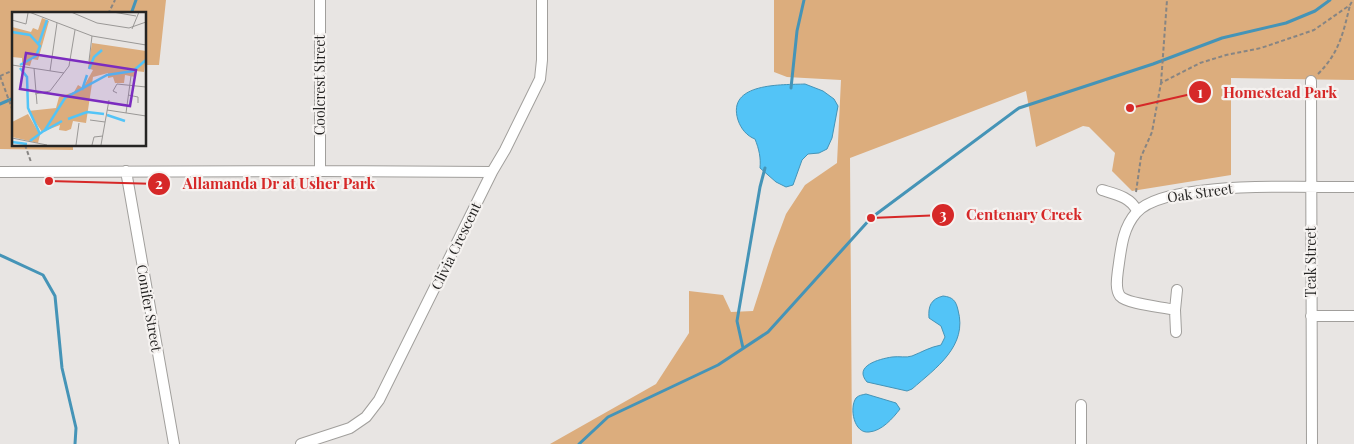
<svg xmlns="http://www.w3.org/2000/svg" width="1354" height="444" font-family="'Playfair Display',serif">
  <style>
    .green { fill: #dcad7d }
    .water { fill: #53c4f7; stroke: #4594b7 }
    .lines { fill: none; stroke-linecap: round; stroke-linejoin: round }
    .stream { stroke: #4594b7; stroke-width: 3 }
    .street-casing { stroke: #a19f9c; stroke-width: 12 }
    .path { stroke: #878583; stroke-width: 2; stroke-dasharray: 4 2.5; stroke-linecap: butt }
    .street { stroke: #fff; stroke-width: 10 }
    .labels { text-anchor: middle; stroke-width: 4.5; stroke-linejoin: round; paint-order: stroke }
    .street-label { font-size: 14px; fill: #252423; stroke: #f5f2f0 }
    .inset-river { fill: none; stroke: #53c4f7; stroke-width: 2.5 }
    .inset-road { fill: none; stroke: #9a9896; stroke-width: 1 }
    .view { fill: #7b2cbf; fill-opacity: 0.15; stroke: #7b2cbf; stroke-width: 2.5 }
    .inset-edge { fill: none; stroke: #252423; stroke-width: 2.5 }
    .leader { fill: none; stroke: #d62828; stroke-width: 2 }
    .callout-dot { fill: #d62828; stroke: #f5f2f0; stroke-width: 2 }
    .mark-label { font-size: 15px; text-anchor: middle; font-weight: bold; fill: #fff }
    .callout-label { font-size: 15px; text-anchor: middle; font-weight: bold; fill: #d62828; stroke: #f5f2f0; stroke-width: 4.5; stroke-linejoin: round; paint-order: stroke }
  </style>
  <rect width="100%" height="100%" fill="#e8e5e3"/>
  <path class="green" d="M0,0H166L159,65H145V14H14V145H73V150L0,149Z
    M774,0H1354V80L1231,78V175L1132,191L1112,171L1115,153L1089,127L1083,126L1036,147L1026,91L850,158L852,444H550L656,384L689,333V291L723,295L731,312L753,311L773,249L786,214L805,185L837,163L841,80L787,77L774,72Z"/>
  <path class="water" d="M805,84L823,91L834,99L838,106L832,138L827,149L819,153L808,154L802,160L793,185L786,187L776,182L760,168C761,158 759,149 755,139C747,136 741,129 738,120C726,82 783,85 805,84Z
    M943,296C953,297 956,301 958,310C968,346 936,368 912,389L907,391L867,382C853,366 879,359 892,357C899,356 906,358 912,356C922,352 930,347 941,345L945,337L941,326L929,318C928,306 931,299 943,296Z
    M866,394L896,403L900,409C893,418 882,431 869,432C854,434 849,408 856,398C859,395 862,395 866,394Z"/>
  <g class="lines">
    <path class="stream" d="M131,14L136,0
      M791,88L797,31L804,0
      M0,104L14,98
      M0,255L43,275L55,296L62,368L76,428L75,444
      M743,348L737,321L760,187L765,168
      M579,444L608,417L718,365L768,332L871,218L1019,108L1153,64L1222,38L1286,23L1315,11L1330,0"/>
    <defs>
      <path id="street" d="M320,0V171
        M1311,81L1312,444
        M126,171L174,444
        M0,172L320,171L492,172
        M1102,190C1115,194 1131,197 1137,211
        M1175,310C1163,307 1127,304 1120,296C1115,289 1117,278 1118,270C1121,250 1122,229 1136,213C1164,179 1309,188 1354,187
        M1311,316H1354
        M1176,332L1175,310L1177,290
        M1081,405V444
        M301,444L350,428L366,417L379,400L492,172L505,150L540,79L542,60V0"/>
    </defs>
    <use href="#street" class="street-casing"/>
    <path class="path" d="M108,14L115,0
      M1318,74C1339,53 1343,34 1350,5
      M0,76L14,114
      M0,76L14,70
      M1161,83L1167,0
      M25,145L31,162
      M1136,192L1141,157L1152,132L1161,83L1200,63L1226,55L1261,48L1314,30L1350,5L1353,0"/>
    <use href="#street" class="street"/>
  </g>
  <g class="labels">
    <g class="street-label">
      <text transform="translate(320 85) rotate(-90)" y="5">Coolcrest Street</text>
      <text transform="translate(1200 193) rotate(-8)" y="5">Oak Street</text>
      <text transform="translate(456 246) rotate(-64)" y="5">Clivia Crescent</text>
      <text transform="translate(1311 262) rotate(-90)" y="5">Teak Street</text>
      <text transform="translate(149 308) rotate(80)" y="5">Conifer Street</text>
    </g>
  </g>
  <g transform="translate(12 12)">
    <rect width="134" height="134" fill="#e8e5e3"/>
    <path d="M30,6L37,9L26,48L20,47L18,54L10,52V46L0,45V15L19,20L21,16L26,18ZM80,31L134,39L132,60L124,59L123,65L113,63L112,71H103L101,65L96,66V61L81,65L74,111L61,109L59,117L54,119L47,118L48,113L30,120L16,99L44,96L47,85L62,80L66,73L71,76L81,58L76,56ZM16,102L28,123L26,131L0,125V110Z" fill="#dcad7d"/>
    <path class="inset-river" d="M0,20L18,23L28,34L24,44L8,53M27,31L35,8M8,56L15,65L16,96L28,122M77,57L82,45L90,38M70,78L75,63M95,103L113,109M56,107L75,100L92,102M32,119L50,109M18,129L33,118L53,86L95,63L121,59L134,48M0,130L15,132"/>
    <path class="inset-road" d="M17,0L80,24L134,33M59,0L85,11L117,16L134,10M101,0L124,4M0,8L14,12L16,1M120,17L127,0M77,49L80,24M0,53L52,61M22,56L25,92M38,59L45,11M105,81L101,79L105,72L134,75M23,82L38,79L57,54L63,18M116,83L126,85V91M95,98L134,104M114,101L119,64M78,108L93,110M0,126L35,133M64,133L67,111M80,133L82,125L91,124M89,133L97,88"/>
    <path class="view" d="M14,41L124,58L118,94L8,77Z"/>
    <rect width="134" height="134" class="inset-edge"/>
  </g>
  <path class="leader" d="M1130 108L1200 92M49 181L159 184M871 218L943 215"/>
  <g class="callout-dot">
    <circle cx="1130" cy="108" r="5"/>
    <circle cx="49" cy="181" r="5"/>
    <circle cx="871" cy="218" r="5"/>
    <circle cx="1200" cy="92" r="12"/>
    <circle cx="159" cy="184" r="12"/>
    <circle cx="943" cy="215" r="12"/>
  </g>
  <g class="mark-label">
    <text x="1200" y="98">1</text>
    <text x="159" y="189">2</text>
    <text x="943" y="220">3</text>
  </g>
  <g class="callout-label">
    <text x="1280" y="98">Homestead Park</text>
    <text x="279" y="189">Allamanda Dr at Usher Park</text>
    <text x="1024" y="220">Centenary Creek</text>
  </g>
</svg>
